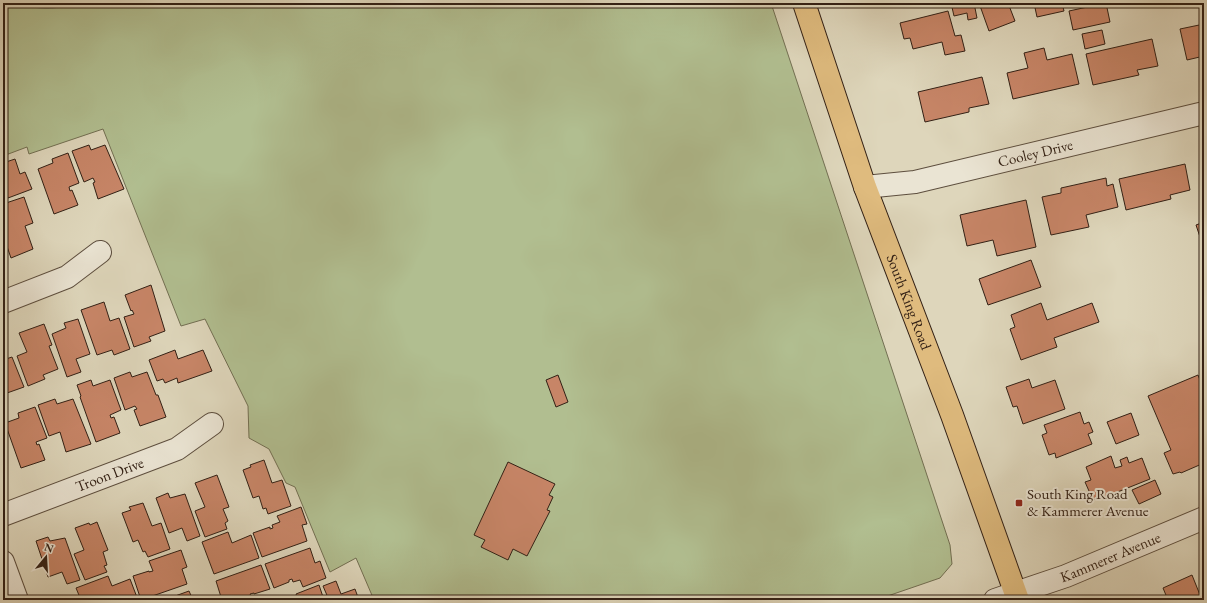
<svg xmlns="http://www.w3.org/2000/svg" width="1207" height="603" font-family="'EB Garamond',serif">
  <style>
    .green { fill: #b1be90; stroke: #726f52 }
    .water { fill: #94b9ad; stroke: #6d7c70 }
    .building { fill: #c78567; stroke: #322015 }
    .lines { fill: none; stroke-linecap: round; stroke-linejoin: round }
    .minor-casing { stroke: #5d4e3e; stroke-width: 24 }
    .major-casing { stroke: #322015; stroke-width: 24 }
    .minor { stroke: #eae4d3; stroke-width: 22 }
    .major { stroke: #dfbb7e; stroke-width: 22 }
    .poi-dot { fill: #8f2418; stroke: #eae4d3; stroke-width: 1.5 }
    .labels { text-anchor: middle; stroke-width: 4; stroke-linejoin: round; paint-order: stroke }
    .street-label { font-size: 15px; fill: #322015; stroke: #eae4d3 }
    .poi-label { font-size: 15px; fill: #322015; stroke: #eae4d3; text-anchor: start }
  </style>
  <rect width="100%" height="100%" fill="#ded6bb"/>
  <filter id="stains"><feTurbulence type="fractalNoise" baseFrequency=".005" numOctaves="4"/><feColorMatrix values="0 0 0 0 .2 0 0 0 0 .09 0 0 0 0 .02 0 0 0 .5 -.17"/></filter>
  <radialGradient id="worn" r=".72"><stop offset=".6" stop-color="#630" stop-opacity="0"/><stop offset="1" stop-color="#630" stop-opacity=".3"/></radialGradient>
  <path class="green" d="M3,3H771L950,545L952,564L940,578L876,600H374L356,558L330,572L295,487L286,483L269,449L249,438L248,406L205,319L181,326L103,129L29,154L27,147L3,156Z"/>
  <path class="water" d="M7,3H74C53,12 29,7 7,3Z"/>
  <path class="building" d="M951,3H974L977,18L968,20L967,13L954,16Z
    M979,3H1008L1015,21L989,31Z
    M1034,3H1062L1064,11L1037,17Z
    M1106,3L1110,22L1073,30L1069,11Z
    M948,11L955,36L961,35L965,51L945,55L942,42L913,49L910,38L904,39L900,23Z
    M1204,24V56L1187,60L1180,29Z
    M1102,30L1105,44L1085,49L1082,34Z
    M1152,39L1158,66L1137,70L1139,75L1093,85L1086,54Z
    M1044,48L1047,60L1072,54L1079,84L1013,99L1007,73L1028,68L1024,53Z
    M982,77L989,104L969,108V112L925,122L918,92Z
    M89,145L91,150L105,145L124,189L98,199L93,183L95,182L93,178L84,182L72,151Z
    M68,153L79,183L69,187L70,191L72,190L78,205L54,214L38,169L53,163L52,159Z
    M15,159L20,174L25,172L32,189L8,198L6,191L3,192V163Z
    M1185,164L1190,190L1170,195L1171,199L1126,210L1119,179Z
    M1106,178L1107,186L1113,184L1118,207L1086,215L1089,227L1051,235L1042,197L1061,193V188Z
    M24,197L33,223L25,226L33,249L11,258L3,235V225L5,224L3,218V204Z
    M1026,200L1036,247L997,256L993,240L967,246L960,215Z
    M1204,222V249L1196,225Z
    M1031,260L1041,287L988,305L979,279Z
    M151,285L165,331L149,337L151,341L134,347L124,317L134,314L132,310L131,311L125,295Z
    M104,302L110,321L119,318L130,349L114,355L112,350L97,355L81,310Z
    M1041,303L1047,320L1092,303L1099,322L1054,338L1057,347L1021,360L1010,329L1015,327L1011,315Z
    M78,319L90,354L76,359L81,372L67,377L52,334L66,328L64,323Z
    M44,324L52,345L49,346L58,369L43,375L45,379L28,386L17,356L27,352L19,333Z
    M175,350L178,359L203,350L212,371L178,383L177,378L165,383L163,379L157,381L149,360Z
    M12,357L24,387L7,393L5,388L3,389V360Z
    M130,372L132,377L147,372L156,395H158L166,417L140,426L134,410L137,409L135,406L125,410L114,378Z
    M558,375L568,402L556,407L546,380Z
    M1198,375L1204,390V463L1181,473L1180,472L1173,474L1164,453L1171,450L1148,396Z
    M1029,379L1032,388L1055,380L1065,409L1023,424L1017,406L1013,407L1006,387Z
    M91,380L93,386L110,380L121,410L110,415L111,418L114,417L120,433L96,442L80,397L81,396L77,385Z
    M55,399L57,404L73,399L91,444L66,452L60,432L49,436L38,405Z
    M35,407L47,438L36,442L37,445L39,444L45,460L21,468L5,423L19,418L18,413Z
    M1080,412L1084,424L1089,422L1093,432L1088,434L1092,444L1056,458L1055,453L1049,455L1042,435L1047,433L1044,425Z
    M1131,413L1139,435L1116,444L1107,422Z
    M1111,456L1115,468L1122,466L1120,460L1127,457L1129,463L1142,458L1150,479L1100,499L1099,498L1093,500L1085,482L1091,480L1086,467Z
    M264,460L272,483L282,480L291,506L268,514L266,508L263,509L259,496L253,498L243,470L251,467L250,465Z
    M508,462L555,484L549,495L553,497L547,510L550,511L527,556L513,549L508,560L481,547L485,540L474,535Z
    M217,475L229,507L223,509L228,521L225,523L227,529L205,537L195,511L205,507L195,483Z
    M1155,480L1161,494L1139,504L1132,490Z
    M168,493L170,498L185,494L200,536L187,541L182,528L169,533L156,498Z
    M143,503L152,526L161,523L170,549L148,557L145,551L143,552L138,540L133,542L122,513L131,510L129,507Z
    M301,507L307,524L302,525L307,541L262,557L253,533L270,527V529L273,528L272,525L280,522L277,516Z
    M97,522L108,550L103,552L107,565L104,566L107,572L85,580L74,554L84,550L75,528L89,523L90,525Z
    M228,532L232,543L251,535L259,558L214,574L202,542Z
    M48,537L50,541L65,538L80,580L67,584L62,572L48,577L36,541Z
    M310,548L315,563L320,561L326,578L303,587L300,580L293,582L292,579L289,580V582L274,588L265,564Z
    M181,550L187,567L182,569L187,584L141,600L133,576L149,571V572L153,571L149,561Z
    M261,565L270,589L254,594V593L250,594L253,600H217L221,597L216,581Z
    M1192,575L1202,600H1168L1163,588Z
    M108,576L112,586L130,579L138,600H81L76,588Z
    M336,581L341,594L355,589L359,600H329L323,586Z
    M319,585L324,600H298L296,594Z
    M189,591L193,600H164Z"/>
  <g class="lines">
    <defs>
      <g id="minor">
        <path id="s1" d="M865,187L915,182L1204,113"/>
        <path d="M3,302L67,277L100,252"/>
        <path id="s2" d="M3,515L177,449L212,424"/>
        <path d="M3,562L17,600"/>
        <path id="s3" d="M995,600L1066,576L1204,518"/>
      </g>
      <g id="major">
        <path id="s4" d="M804,3L865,187L952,415L1018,600"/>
      </g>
    </defs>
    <use href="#minor" class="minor-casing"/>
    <use href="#major" class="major-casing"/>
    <use href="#minor" class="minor"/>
    <use href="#major" class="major"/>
  </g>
  <rect class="poi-dot" x="1015" y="499" width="8" height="8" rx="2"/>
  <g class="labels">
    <g class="street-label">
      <text dy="5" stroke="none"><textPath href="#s1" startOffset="174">Cooley Drive</textPath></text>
      <text dy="5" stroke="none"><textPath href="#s4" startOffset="317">South King Road</textPath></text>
      <text dy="5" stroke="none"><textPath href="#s2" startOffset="114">Troon Drive</textPath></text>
      <text dy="5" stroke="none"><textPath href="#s3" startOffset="123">Kammerer Avenue</textPath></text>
    </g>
    <g class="poi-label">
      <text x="1027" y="499">South King Road<tspan x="1027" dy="17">&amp; Kammerer Avenue</tspan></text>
    </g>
  </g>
  <rect width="1207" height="603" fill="none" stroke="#ded6bb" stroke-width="16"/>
  <rect x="4" y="4" width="1199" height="595" fill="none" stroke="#322015" stroke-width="2"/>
  <rect x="8" y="8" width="1191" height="587" fill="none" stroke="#322015"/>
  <g transform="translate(46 557) rotate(18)" stroke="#eae4d3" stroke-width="3" paint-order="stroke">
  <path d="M0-3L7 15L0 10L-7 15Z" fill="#322015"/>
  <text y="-6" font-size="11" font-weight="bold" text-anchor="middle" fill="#322015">N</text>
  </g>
  <rect width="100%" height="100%" filter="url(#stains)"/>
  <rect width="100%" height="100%" fill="url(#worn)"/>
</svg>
